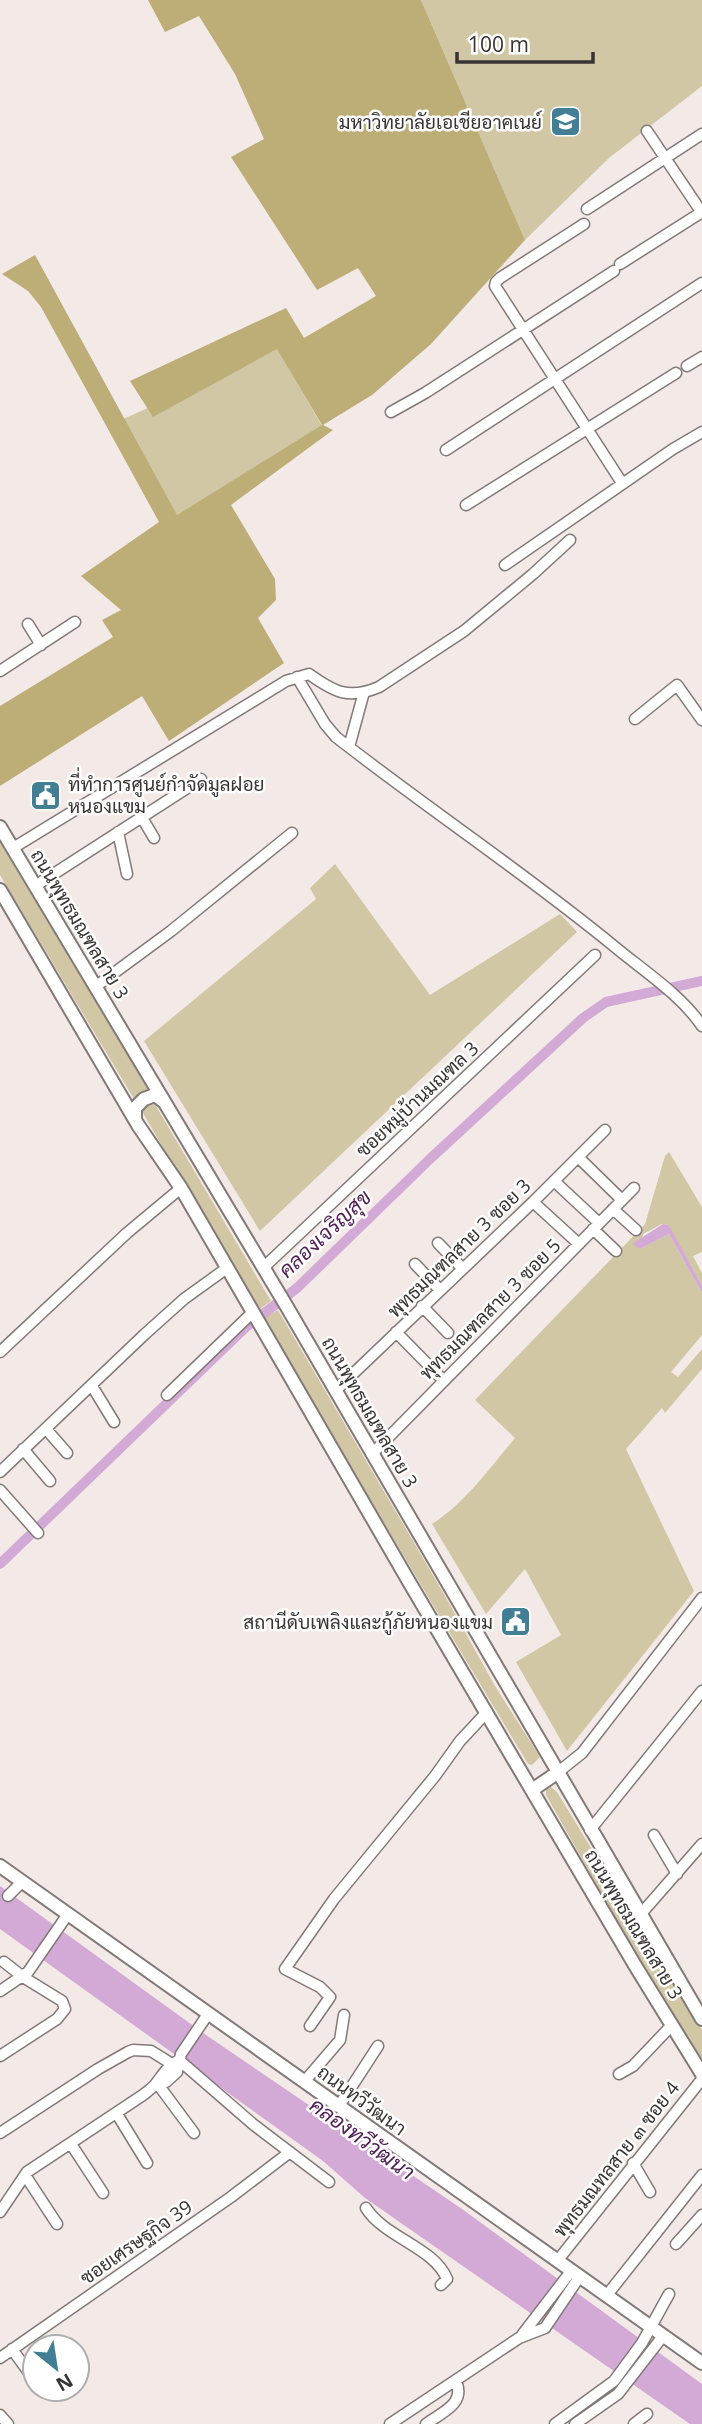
<svg xmlns="http://www.w3.org/2000/svg" width="702" height="2424" font-family="'Open Sans',Sarabun,sans-serif">
  <style>
    .green { fill: #d1c7a4 }
    .forest { fill: #bcae76 }
    .water { fill: #d3aad6 }
    .lines { fill: none; stroke-linecap: round; stroke-linejoin: round }
    .canal { stroke: #d3aad6; stroke-width: 10 }
    .minor-casing { stroke: #827978; stroke-width: 13 }
    .major-casing { stroke: #827978; stroke-width: 16 }
    .minor { stroke: #fff; stroke-width: 10 }
    .major { stroke: #fff; stroke-width: 12 }
    .labels { text-anchor: middle; stroke-width: 5; stroke-linejoin: round; paint-order: stroke }
    .poi-label { font-size: 19px; fill: #383434; stroke: #fff; text-anchor: end }
    .street-label { font-size: 19px; fill: #383434; stroke: #fff }
    .water-label { font-size: 21px; font-style: italic; fill: #4e1e54; stroke: #fff }
  </style>
  <rect width="100%" height="100%" fill="#f3eae8"/>
  <path class="green" d="M421,0H702V86L609,158L525,240Z
    M277,348L322,426L176,516L123,419L148,408L153,416Z
    M0,839L150,1091H143L134,1099L0,875Z
    M335,864L430,995L560,914L577,932L260,1231L144,1041L316,899L310,888Z
    M148,1102L156,1106L271,1301L257,1311L143,1113V1106Z
    M669,1152L702,1207V1252L693,1256L702,1273V1286L668,1225L662,1224L643,1234L640,1249L669,1234L702,1293V1335L671,1372L678,1377L702,1349V1369L665,1413L662,1408L626,1449L694,1591L567,1751L516,1662L561,1635L525,1569L486,1614L432,1524C466,1502 489,1469 515,1438L475,1400L645,1224L665,1156Z
    M278,1310L444,1594L495,1686L540,1757L532,1765L528,1764L262,1319Z
    M550,1786L557,1792L702,2030V2062L640,1962L546,1795V1789Z"/>
  <path class="forest" d="M148,0H421L525,240L431,344L372,395L323,425L333,430L231,505L275,579L276,600L258,618L284,663L169,741L142,696L0,786V706L113,637L102,620L121,610L81,576L159,522L41,307L28,291L2,274L35,255L177,515L322,425L277,349L153,417L130,381L286,308L304,338L376,296L358,268L317,290L231,157L264,139L235,74L199,16L165,32Z"/>
  <path class="water" d="M663,1224L668,1225L671,1229L702,1286V1293L669,1234L640,1249L632,1244Z
    M0,1886L206,2035L462,2209L702,2384V2424H690L365,2198L323,2161L0,1929Z"/>
  <g class="lines">
    <path class="canal" d="M0,1564L246,1327L297,1288L431,1158L583,1018L606,1002L702,981"/>
    <defs>
      <path id="minor" d="M647,131L702,213
        M587,209L702,134
        M584,224L500,278L496,282L495,286L622,483
        M620,264L702,212
        M687,366L702,357
        M391,412L425,393L614,271
        M446,450L702,283
        M466,505L676,373
        M505,565L673,449L702,432
        M28,624L41,645
        M0,671L75,622
        M297,677L325,724L336,737C428,809 525,873 615,947C644,971 681,995 702,1026
        M635,719L677,685L702,720
        M349,747L364,692
        M141,816L154,838
        M118,832L127,874
        M13,848L286,681L309,674C334,692 349,700 379,687L464,631L533,574L570,540
        M35,886L201,779
        M95,987L171,931L292,833
        M578,1157L622,1200
        M554,1181L599,1223
        M533,1202L579,1244
        M613,1209L636,1230
        M593,1229L616,1251
        M438,1243L462,1268
        M415,1264L440,1290
        M263,1268L595,955
        M422,1306L448,1333
        M396,1332L444,1381
        M0,1352L127,1233L181,1188
        M92,1386L114,1422
        M335,1391L533,1202L605,1130
        M167,1395L252,1313
        M46,1429L67,1453
        M23,1449L50,1481
        M372,1454L634,1188
        M0,1472L145,1334L184,1299L227,1268
        M0,1490L38,1533
        M557,1773L582,1753L702,1598
        M590,1830L702,1691
        M654,1835L677,1874
        M8,1896L22,1882
        M640,1915L702,1844
        M0,1991L28,1972L68,1914
        M310,2026L330,1997L320,1987L285,1969L334,1899L435,1776L460,1741L487,1712
        M0,2056L57,2019L65,2009L62,2001L23,1977L4,1962
        M179,2060L254,2125L329,2182
        M619,2074L633,2066L672,2025
        M304,2082L340,2040L344,2015
        M157,2083L166,2082L177,2072L181,2054L208,2014
        M157,2083L194,2133
        M339,2106L378,2046
        M117,2114L147,2163
        M0,2133L98,2069L128,2052L133,2050L151,2051L172,2064
        M71,2144L103,2193
        M633,2163L650,2192
        M25,2175L57,2224
        M366,2208C385,2238 434,2247 447,2279L441,2285
        M0,2212L27,2172L143,2095C148,2091 154,2087 157,2082C164,2073 168,2066 179,2060
        M676,2244L702,2215
        M558,2260L702,2079
        M607,2295L702,2175
        M522,2335L572,2270
        M12,2349L35,2381
        M0,2358L231,2197L290,2152
        M0,2415L8,2424
        M390,2424L519,2338L545,2328L580,2276
        M426,2424C442,2412 466,2404 456,2381
        M555,2424L614,2381L642,2343L669,2294
        M575,2424L618,2394L663,2336
        M634,2424L647,2414"/>
      <path id="major" d="M0,827L287,1307L702,2019
        M0,890L138,1125L181,1188L408,1580L636,1967L702,2074
        M135,1118V1108L144,1099L155,1095L163,1101
        M532,1790L557,1773
        M0,1866L702,2363"/>
    </defs>
    <use href="#minor" class="minor-casing"/>
    <use href="#major" class="major-casing"/>
    <use href="#minor" class="minor"/>
    <use href="#major" class="major"/>
  </g>
  <defs>
    <symbol id="university-square" viewBox="-11 -11 22 22"><rect x="-9" y="-9" width="18" height="18" rx="4" fill="#427f95" stroke="#fff"/><path d="M0-5L7-2L0 1L-7-2ZM-4 1L0 2.5L4 1V4Q0 6-4 4Z" fill="#fff"/></symbol>
    <symbol id="civic-square" viewBox="-11 -11 22 22"><rect x="-9" y="-9" width="18" height="18" rx="4" fill="#427f95" stroke="#fff"/><path d="M-.6-6.5H3V-4.5H.6V-3L4-1V1h2V6H-6V1h2V-1L-.6-3ZM-1.2 2.5V6h2.4V2.5Z" fill="#fff"/></symbol>
  </defs>
  <g fill-rule="evenodd">
    <use href="#university-square" x="548" y="104" width="35" height="35"/>
    <use href="#civic-square" x="28" y="778" width="35" height="35"/>
    <use href="#civic-square" x="498" y="1604" width="35" height="35"/>
  </g>
  <g class="labels">
    <g class="poi-label">
      <text x="542" y="129">มหาวิทยาลัยเอเชียอาคเนย์</text>
      <text x="68" y="791" text-anchor="start">ที่ทำการศูนย์กำจัดมูลฝอย<tspan x="68" dy="22">หนองแขม</tspan></text>
      <text x="493" y="1629">สถานีดับเพลิงและกู้ภัยหนองแขม</text>
    </g>
    <g class="street-label">
      <text transform="translate(80 924) rotate(59)" y="7">ถนนพุทธมณฑลสาย 3</text>
      <text transform="translate(417 1099) rotate(-43)" y="7">ซอยหมู่บ้านมณฑล 3</text>
      <text transform="translate(459 1248) rotate(-44)" y="7">พุทธมณฑลสาย 3 ซอย 3</text>
      <text transform="translate(490 1309) rotate(-45)" y="7">พุทธมณฑลสาย 3 ซอย 5</text>
      <text transform="translate(370 1412) rotate(60)" y="7">ถนนพุทธมณฑลสาย 3</text>
      <text transform="translate(634 1924) rotate(59)" y="7">ถนนพุทธมณฑลสาย 3</text>
      <text transform="translate(362 2100) rotate(36)" y="7">ถนนทวีวัฒนา</text>
      <text transform="translate(616 2159) rotate(-52)" y="7">พุทธมณทลสาย ๓ ซอย 4</text>
      <text transform="translate(136 2242) rotate(-35)" y="7">ซอยเศรษฐกิจ 39</text>
    </g>
    <g class="water-label">
      <text transform="translate(325 1234) rotate(-43)" y="7">คลองเจริญสุข</text>
      <text transform="translate(362 2139) rotate(36)" y="7">คลองทวีวัฒนา</text>
    </g>
  </g>
  <g transform="translate(56 2368) rotate(150)"><circle r="33" fill="#ffffff" stroke="#afaeae" stroke-width="2"/>
  <path d="M0-5L12 26L0 18L-12 26Z" fill="#427f95"/>
  <text y="-10" font-size="19" font-weight="bold" text-anchor="middle" fill="#383434">N</text>
  </g>
  <path d="M457 52v10h136v-10" fill="none" stroke="#383434" stroke-width="3.5"/>
  <text x="468" y="52" font-size="21" fill="#383434" stroke="#ffffff" stroke-width="5" paint-order="stroke">100 m</text>
</svg>
